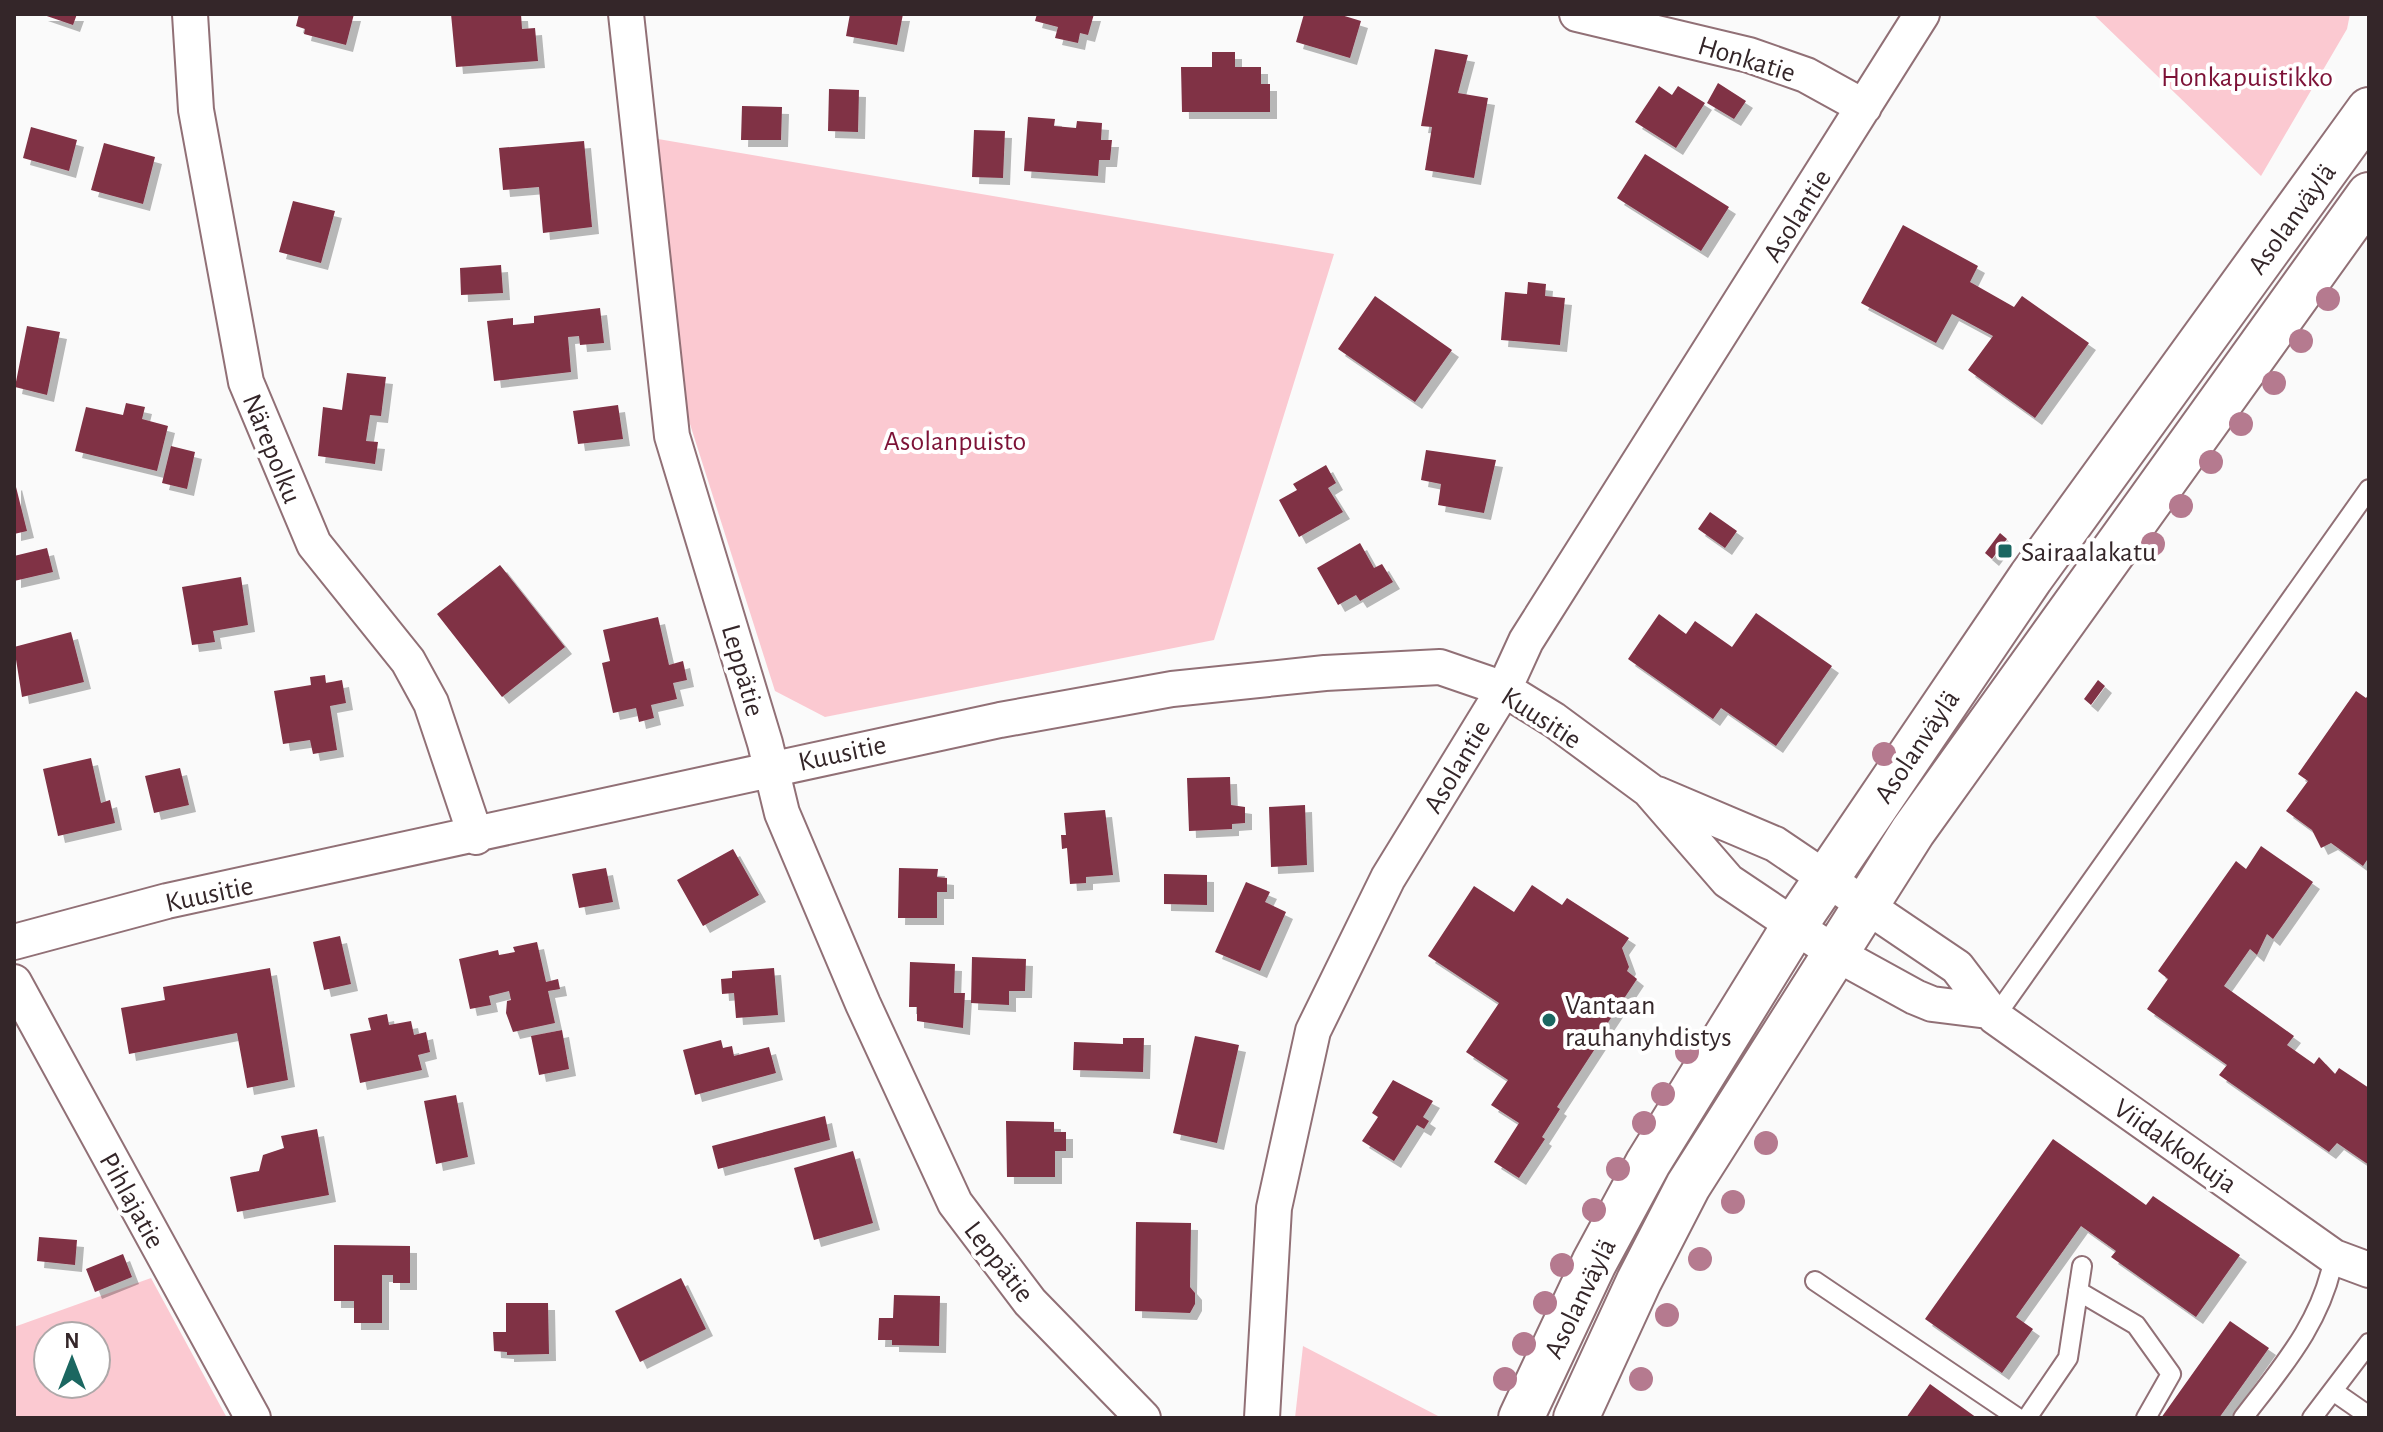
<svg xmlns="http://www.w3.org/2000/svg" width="2383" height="1432" font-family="'Alegreya Sans',sans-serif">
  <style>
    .green { fill: #fbc9d1; fill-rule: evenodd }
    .building { fill: #803145; filter: url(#shadow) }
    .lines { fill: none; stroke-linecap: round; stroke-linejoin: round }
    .lane-casing { stroke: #917076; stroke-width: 22 }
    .street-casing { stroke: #917076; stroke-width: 38 }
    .secondary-casing { stroke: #917076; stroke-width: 48 }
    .lane { stroke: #fff; stroke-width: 18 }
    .street { stroke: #fff; stroke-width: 34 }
    .secondary { stroke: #fff; stroke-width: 44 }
    .tree { fill: #b57a8f }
    .poi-dot { fill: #1b6761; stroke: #fff; stroke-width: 3 }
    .labels { text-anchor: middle; stroke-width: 8; stroke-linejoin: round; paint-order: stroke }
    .street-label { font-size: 28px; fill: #342629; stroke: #fff }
    .park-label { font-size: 28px; fill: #7d1237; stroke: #fff }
    .poi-label { font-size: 28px; fill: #342629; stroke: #fff; text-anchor: start }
  </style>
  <defs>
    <filter id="shadow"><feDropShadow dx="7" dy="7" stdDeviation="0" flood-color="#0004"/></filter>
  </defs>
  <rect width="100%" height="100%" fill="#fafafa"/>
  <path class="green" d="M2093,14H2350L2347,29L2261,176Z
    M658,139L1334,254L1214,640L825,717L775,691L682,399Z
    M151,1278L227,1418H14V1327ZM96,1336V1384H48V1336Z
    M1303,1346L1440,1417V1418H1295Z"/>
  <path class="building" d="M41,14H77L73,25Z
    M299,14H354L346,45L304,34L305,29L296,26Z
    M451,14H521L522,29L535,28L538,61L456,67Z
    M850,14H903L897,45L846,36Z
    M1037,14H1094L1088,35L1080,33L1078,43L1055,38L1058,27L1035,21Z
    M1304,14H1338L1361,21L1350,58L1296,42Z
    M1435,49L1468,55L1458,93L1488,98L1474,178L1425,170L1432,127L1421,126Z
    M1212,52H1235V67H1261V84H1270V112H1182L1181,67H1212Z
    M1718,83L1746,101L1734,119L1707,103Z
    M1659,86L1672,95L1678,86L1705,103L1676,148L1635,122Z
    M829,89L859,90L858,132L828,131Z
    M742,106L782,107L781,140H741Z
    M1028,117L1055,119L1054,126L1076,128L1077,121L1102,123L1101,140H1112L1110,160H1099L1098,176L1024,171Z
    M31,127L77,140L69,171L23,158Z
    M974,130L1005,131L1003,178L972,177Z
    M584,141L592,227L543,233L539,187L503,190L499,148Z
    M104,143L155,157L143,204L91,190Z
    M1645,154L1729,207L1701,251L1617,198Z
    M293,201L335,211L321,263L279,252Z
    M1903,225L1978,266L1970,282L2014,307L2022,296L2089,343L2035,418L1968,370L1993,336L1952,314L1936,343L1861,303Z
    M501,265L503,293L461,295L460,268Z
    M1528,282L1546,284L1545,296L1565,298L1560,345L1501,340L1505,292L1527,294Z
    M1375,296L1452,350L1415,402L1338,349Z
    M600,308L604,343L580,345L579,336L568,337L571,372L494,381L487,321L513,318V325L534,323V316Z
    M27,326L60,332L47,395L15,387Z
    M347,373L386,377L381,416L370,415L366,441L378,442L375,464L318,456L323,407L342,410Z
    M126,403L145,407L142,419L168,426L157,471L75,451L86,407L123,415Z
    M618,405L623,439L578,444L573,411Z
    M171,446L195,452L187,489L162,483Z
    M1426,450L1496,460L1484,513L1438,505L1441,484L1421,480Z
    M1326,465L1336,483L1328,488L1343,512L1299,537L1279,500L1297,490L1293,484Z
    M15,483L27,531L14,534V484Z
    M1710,512L1737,531L1725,548L1698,529Z
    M2000,533L2007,539L1992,559L1985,553Z
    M1360,543L1374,568L1382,564L1393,582L1360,601L1356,595L1338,605L1317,568Z
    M47,548L53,572L14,581V556Z
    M500,565L565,647L502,697L437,614Z
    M241,577L248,625L213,631L215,642L192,645L182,587Z
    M1756,613L1832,666L1776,746L1721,708L1713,719L1628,659L1659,614L1686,634L1695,621L1732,647Z
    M658,617L669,665L683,661L687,680L673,683L677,699L651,705L654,718L639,722L636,708L613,713L602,663L610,661L603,630Z
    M71,632L84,682L22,697L14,647Z
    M325,675L326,683L342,680L346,703L330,706L337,750L313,754L310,740L283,744L274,691L311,685L310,677Z
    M2098,680L2105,686L2091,705L2084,699Z
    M2356,691L2366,698L2369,694V857L2363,866L2331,843L2321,848L2312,830L2286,811L2308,781L2298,774Z
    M91,758L101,803L110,800L115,823L58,836L43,769Z
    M180,768L189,805L154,813L145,776Z
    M1230,777L1231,805L1245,807V823L1232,824V829L1189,831L1187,778Z
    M1305,805L1307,865L1271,867L1269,807Z
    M1105,810L1113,875L1086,877V883L1070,884L1067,848L1062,849L1061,835H1066L1064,813Z
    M2261,846L2313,882L2273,939L2267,934L2257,955L2250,949L2224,986L2294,1036L2287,1045L2314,1064L2319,1057L2335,1074L2339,1068L2369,1088V1165L2337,1143L2329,1152L2219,1075L2227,1065L2147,1009L2168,979L2158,971L2236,861L2246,869Z
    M733,849L759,895L703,926L677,880Z
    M606,868L613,902L579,908L572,874Z
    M899,868L938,869L937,877L947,878V892H937V918H898Z
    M1164,874L1207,875V905L1164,904Z
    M1246,882L1270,892L1265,902L1286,912L1260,971L1215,952Z
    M1532,885L1562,905L1567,898L1629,938L1622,948L1629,967L1627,971L1637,979L1599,1036L1602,1038L1557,1107L1560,1109L1542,1137L1545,1139L1519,1178L1494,1162L1519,1123L1491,1105L1508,1080L1466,1052L1499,1003L1428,956L1474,886L1514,912Z
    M340,936L351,984L324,990L313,942Z
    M537,942L546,982L558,979L560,989L548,991L555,1023L513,1032L506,1013L507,1001L511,1000L509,991L489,996L491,1005L470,1009L459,959L498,950L499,955L515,952L513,947Z
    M972,957L1026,959L1025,991H1009V1005L971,1003Z
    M910,962L955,964L954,993H965L963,1028L917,1021V1007H909Z
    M270,968L288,1080L247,1088L237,1033L129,1054L121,1008L165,1000L163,987Z
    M774,968L778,1015L736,1018L734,993L722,994L721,979L732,978V971Z
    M387,1014L389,1025L411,1021L414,1035L426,1032L430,1052L418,1055L422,1070L360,1083L350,1034L371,1030L368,1018Z
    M562,1030L569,1069L539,1075L531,1036Z
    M1195,1036L1239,1045L1217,1143L1173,1133Z
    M1123,1038H1144L1143,1072L1073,1070L1074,1042L1123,1044Z
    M721,1040L723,1048L732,1046L734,1056L769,1047L776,1073L695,1095L683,1050Z
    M1393,1080L1433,1101L1423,1117L1429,1121L1424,1129L1417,1125L1394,1161L1362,1141L1378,1117L1372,1113Z
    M456,1095L468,1157L436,1164L424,1101Z
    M825,1116L830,1140L718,1169L712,1146Z
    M1006,1121L1054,1122V1132H1066V1151H1055V1177H1007Z
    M317,1129L329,1195L237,1212L230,1177L259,1171L263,1155L284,1148L281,1136Z
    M2053,1139L2146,1205L2153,1196L2240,1255L2196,1317L2111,1257L2116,1251L2081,1226L2016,1317L2033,1329L2002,1373L1925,1319Z
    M853,1151L873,1223L814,1240L794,1168Z
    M1136,1222L1191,1223L1190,1287L1195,1293V1304L1190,1313L1135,1311Z
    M39,1237L77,1240L75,1265L37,1261Z
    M334,1245L410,1246V1283H393V1275H382V1323H354V1301H334Z
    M123,1254L132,1277L95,1292L86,1269Z
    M681,1278L706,1329L640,1362L615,1311Z
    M894,1295L940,1296L939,1346L892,1345V1340H878L879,1318H893Z
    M506,1303H548L549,1354L507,1355V1352L494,1351L493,1332H506Z
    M2230,1321L2269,1348L2219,1418H2161Z
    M1930,1384L1977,1418H1906Z"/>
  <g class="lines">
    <defs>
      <path id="lane" d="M1995,1017L2369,489
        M1815,1281L2018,1418
        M2078,1291L2136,1325L2171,1374L2146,1418
        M2333,1391L2369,1416
        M2027,1418L2068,1358L2082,1266
        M2243,1418C2282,1367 2322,1322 2334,1257
        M2312,1418L2369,1343"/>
      <path id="street" d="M190,14L196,110L246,382L314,544L408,661L431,703L476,837
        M626,14L672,436L765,743L782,813L863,1004L955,1203L1030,1302L1143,1418
        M1577,14L1749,55L1806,75L1864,107
        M1657,794L1775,844L1957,967L1995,1017L2334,1257L2369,1270
        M14,942L167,901L1000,720L1172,689L1325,673L1440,667L1504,689L1554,720L1649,790L1728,881L1835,953L1915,997L1932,1004L1988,1011
        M14,982L253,1418
        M1262,1418L1274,1208L1313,1031L1388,878L1504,689L1526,641L1922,14"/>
      <path id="secondary" d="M1521,1418L1594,1263L1648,1163L1793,928L2031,577L2369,110
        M1576,1418L1639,1281L1688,1186L1913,831L2369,195"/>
    </defs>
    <use href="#lane" class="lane-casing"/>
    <use href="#street" class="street-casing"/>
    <use href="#secondary" class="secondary-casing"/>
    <use href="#lane" class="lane"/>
    <use href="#street" class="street"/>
    <use href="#secondary" class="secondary"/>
  </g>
  <g class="tree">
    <circle cx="2328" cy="299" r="12"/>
    <circle cx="2301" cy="341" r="12"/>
    <circle cx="2274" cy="383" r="12"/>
    <circle cx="2241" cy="424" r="12"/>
    <circle cx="2211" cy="462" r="12"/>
    <circle cx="2181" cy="506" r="12"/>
    <circle cx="2153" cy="544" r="12"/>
    <circle cx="1884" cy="754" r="12"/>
    <circle cx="1687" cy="1052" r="12"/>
    <circle cx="1663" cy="1094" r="12"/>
    <circle cx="1644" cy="1123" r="12"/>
    <circle cx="1766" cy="1143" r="12"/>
    <circle cx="1618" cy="1169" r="12"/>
    <circle cx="1733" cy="1202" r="12"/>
    <circle cx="1594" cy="1210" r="12"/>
    <circle cx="1700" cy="1259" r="12"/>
    <circle cx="1562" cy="1265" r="12"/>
    <circle cx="1545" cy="1303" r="12"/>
    <circle cx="1667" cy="1315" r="12"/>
    <circle cx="1524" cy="1344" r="12"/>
    <circle cx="1505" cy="1379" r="12"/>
    <circle cx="1641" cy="1379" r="12"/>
  </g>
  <g class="poi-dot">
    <rect x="1997" y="543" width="16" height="16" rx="4"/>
    <circle cx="1549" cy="1020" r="8"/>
  </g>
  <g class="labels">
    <g class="street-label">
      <text transform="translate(1747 58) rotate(17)" y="10">Honkatie</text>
      <text transform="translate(1796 215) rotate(-58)" y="10">Asolantie</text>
      <text transform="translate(2291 218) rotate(-54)" y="10">Asolanväylä</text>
      <text transform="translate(273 448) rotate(68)" y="10">Närepolku</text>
      <text transform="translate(744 670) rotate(74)" y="10">Leppätie</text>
      <text transform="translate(1542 717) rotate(33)" y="10">Kuusitie</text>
      <text transform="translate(1916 746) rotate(-56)" y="10">Asolanväylä</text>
      <text transform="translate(842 752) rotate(-12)" y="10">Kuusitie</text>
      <text transform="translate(1456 766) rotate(-59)" y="10">Asolantie</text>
      <text transform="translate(209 893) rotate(-12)" y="10">Kuusitie</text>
      <text transform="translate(2176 1145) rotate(35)" y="10">Viidakkokuja</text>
      <text transform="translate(133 1200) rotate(61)" y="10">Pihlajatie</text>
      <text transform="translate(1000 1261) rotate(52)" y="10">Leppätie</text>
      <text transform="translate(1579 1298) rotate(-64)" y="10">Asolanväylä</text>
    </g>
    <g class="park-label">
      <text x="2247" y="86">Honkapuistikko</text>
      <text x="955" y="450">Asolanpuisto</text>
    </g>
    <g class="poi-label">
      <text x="2021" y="561">Sairaalakatu</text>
      <text x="1565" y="1014">Vantaan<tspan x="1565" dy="32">rauhanyhdistys</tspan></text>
    </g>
  </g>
  <rect width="2383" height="1432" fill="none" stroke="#342629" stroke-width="32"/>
  <g transform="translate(72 1360)"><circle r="38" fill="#ffffff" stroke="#aea8a9" stroke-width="2"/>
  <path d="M0-6L14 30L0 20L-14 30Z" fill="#1b6761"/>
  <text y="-12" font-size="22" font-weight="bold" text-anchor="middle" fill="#342629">N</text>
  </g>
</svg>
